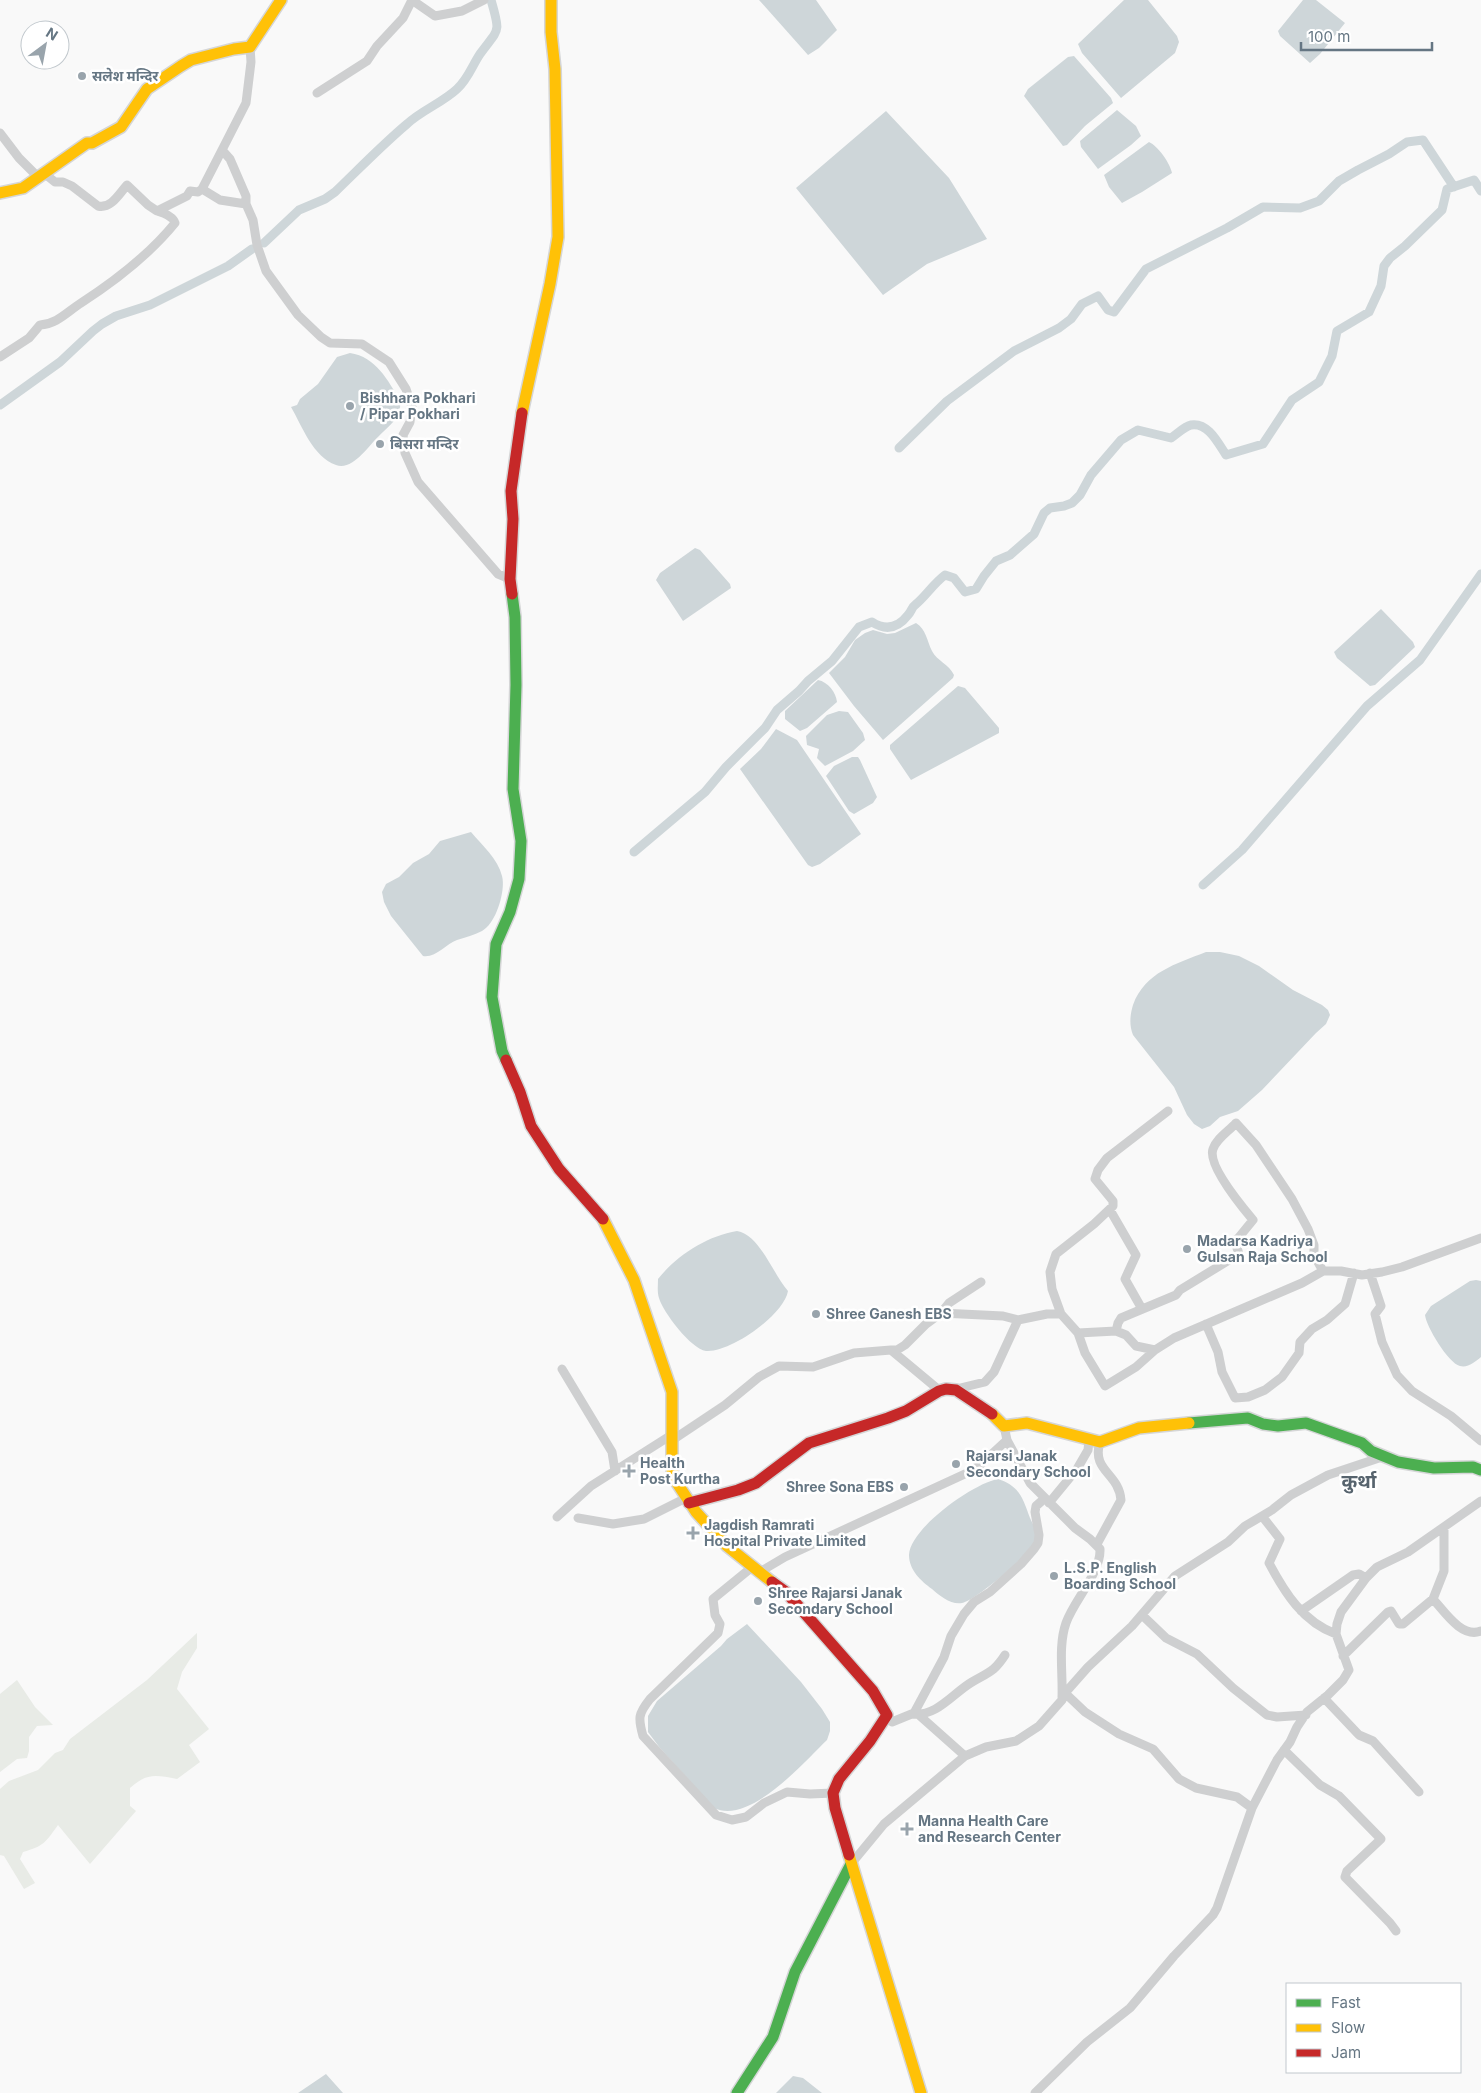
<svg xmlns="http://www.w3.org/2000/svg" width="1481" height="2093" font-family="Inter,'Noto Sans Devanagari',sans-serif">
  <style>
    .green { fill: #e8ebe6 }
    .water { fill: #ced6d9 }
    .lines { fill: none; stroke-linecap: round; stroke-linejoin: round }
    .canal { stroke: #ced6d9; stroke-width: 9 }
    .fast-casing { stroke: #d5d6d7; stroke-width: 14 }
    .slow-casing { stroke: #d5d6d7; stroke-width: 14 }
    .jam-casing { stroke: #d5d6d7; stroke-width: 14 }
    .street { stroke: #cecfd0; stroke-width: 9 }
    .fast { stroke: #4caf50; stroke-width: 11 }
    .slow { stroke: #ffc107; stroke-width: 11 }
    .jam { stroke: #c62828; stroke-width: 11 }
    .poi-dot { fill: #99a4ac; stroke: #fff; stroke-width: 2 }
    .labels { text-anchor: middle; stroke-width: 5; stroke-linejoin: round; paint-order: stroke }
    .poi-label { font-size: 14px; font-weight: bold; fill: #657683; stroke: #fff; text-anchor: start }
    .district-label { font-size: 19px; font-weight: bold; fill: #57646e; stroke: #fff }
  </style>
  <rect width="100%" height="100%" fill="#f9f9f9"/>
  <path class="green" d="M197,1633V1648L182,1672L177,1689L209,1729L189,1745L200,1762L177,1779C155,1775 147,1773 130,1788V1806L136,1811L90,1864L58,1825C45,1843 44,1846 23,1852L20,1859L35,1883L24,1889L4,1856L0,1855V1789L9,1781L38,1770L55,1753L63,1750L70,1739L147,1680Z
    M17,1680L35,1707L53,1725L37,1726L29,1737V1751L27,1758L17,1759L0,1772V1694Z"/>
  <path class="water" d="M759,0H816L837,30L819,48L808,55Z
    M1124,0H1148L1177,36L1179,42L1175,53L1121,98L1082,53L1078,44Z
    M1303,0H1316L1345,23L1320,54L1310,63L1280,36L1278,31Z
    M1074,56L1111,98L1113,103L1085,126L1067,145L1063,146L1024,96L1028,89L1068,57Z
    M1117,110L1136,126L1141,136L1131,145L1098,169L1081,147L1080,141Z
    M886,111L949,178L987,239L927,264L883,295L796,188Z
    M1149,142C1158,146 1170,163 1172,173L1142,192L1122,203L1109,187L1104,175Z
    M350,353C376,357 388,380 400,401C402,417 389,426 379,436C368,446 353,471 336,465C313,457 302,426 291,407L297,405L300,399L318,384L337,357Z
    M695,548L700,550L730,584L731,588L683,621L656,580L660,573Z
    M1381,609L1413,642L1415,647L1375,685L1370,686L1337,658L1334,652Z
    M916,623C926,629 927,641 932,651C937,661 949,664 954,675L953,678L883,740L854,706L829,673L845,657L855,640L865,633L873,630L887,634L895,633Z
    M818,680C828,682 836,692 837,702L807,728L800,731L785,719V711Z
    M958,686L965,688L999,728V733L911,780L890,749V745Z
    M839,711L848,712L863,733L865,740L853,751L825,766L817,758L819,749L807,745L806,736L827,715Z
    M776,729L797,740L861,834L820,864L812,867L808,865L740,769L761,749Z
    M852,757H858L860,760L877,797L873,803L854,814L849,811L826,776L834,766Z
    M471,832C482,845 498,859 502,876C506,890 496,924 482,931C474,935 466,937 457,940C446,944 436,958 423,956L391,916L384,902L382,892L386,884L399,877L413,863L429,854L440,841Z
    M1206,952H1220L1239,956L1259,966L1293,990L1322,1005L1328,1010L1330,1015L1326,1024L1316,1033L1262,1090L1238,1111L1220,1117L1210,1126L1202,1129L1194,1124L1187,1115L1174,1087L1133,1035C1129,1025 1130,1015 1133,1005C1145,972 1176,964 1206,952Z
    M737,1231C760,1235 773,1274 788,1291C784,1315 730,1353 706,1351C691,1349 663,1312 659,1298C657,1292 658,1285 658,1279C677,1255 707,1236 737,1231Z
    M1476,1280L1481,1281V1357C1475,1362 1468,1368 1460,1366C1448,1363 1426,1326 1425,1315L1431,1306L1470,1281Z
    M998,1479C1020,1486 1023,1499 1030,1518C1033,1525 1038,1531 1036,1540C1033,1552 975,1601 962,1603C951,1605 940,1596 932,1589C921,1581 909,1570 909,1555C910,1528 974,1483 998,1479Z
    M747,1624L801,1682L822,1709L830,1722V1731L827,1740C803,1763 750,1825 714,1808L660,1748L648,1732V1716L657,1701L721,1646L727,1639Z
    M326,2074L343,2093H298Z
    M793,2076L803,2078L822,2093H776Z"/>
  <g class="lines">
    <path class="canal" d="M264,243L299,210L325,199L335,192C359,169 382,145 407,124C422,110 442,103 457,89C468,79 472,66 480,54C499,28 501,34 491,0
      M0,405L60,362L93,331L102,324L116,316L150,305L228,266L252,249
      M899,448L947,401L1014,351L1059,328L1071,319L1082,304L1098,296L1108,310L1114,312L1146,269L1227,228L1263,207L1300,208L1319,201L1339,181L1358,170L1389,154L1407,142L1423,140L1454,187
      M634,852L705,792L726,767L765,728L777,710L799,691L808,681L832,661L859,627L872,622C886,631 898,628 908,615C911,612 912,607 915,605C926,596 933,584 945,575L954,578L965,592L976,589L984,576L996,561L1010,555L1034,534L1044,513L1050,508L1064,506L1072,503L1080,495L1091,475L1121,440L1138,430L1171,438C1177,434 1185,426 1191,425C1208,422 1218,443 1226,455L1263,444L1292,400L1319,382L1332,356L1337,331L1369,312L1381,286L1384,266L1390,258L1405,246L1442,210L1447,189L1474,180L1481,191
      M1203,885L1242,850L1367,706L1420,660L1481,574"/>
    <defs>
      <path id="fast" d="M506,1060L502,1051L492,997L496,944L510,912L519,879L521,841L513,789L516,685L515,617L512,594
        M1189,1423L1248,1418L1263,1424L1278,1426L1306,1423L1362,1443L1371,1451L1398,1462L1434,1468L1473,1467L1481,1470
        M737,2093L773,2037L795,1972L851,1864"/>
      <path id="slow" d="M0,193L23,188L87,143H92L121,127L147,89L181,66L191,60L234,49L250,47L281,0
        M522,413L550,284L558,237L555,69L551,32V0
        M603,1219L634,1280L672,1392V1470L677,1483L696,1512L727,1546L772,1582
        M992,1414L1004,1426L1027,1423L1100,1442L1139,1428L1189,1423
        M849,1855L921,2093"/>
      <path id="jam" d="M512,594L510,579L513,519L511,491L522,413
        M506,1060L520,1092L531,1126L559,1169L603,1219
        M689,1503L738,1490L756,1483L809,1443L888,1418L906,1411L939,1391L946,1389L956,1390L992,1414
        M772,1582L786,1592L873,1691L887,1715L870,1741L839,1779L833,1793L835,1808L849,1855"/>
    </defs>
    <use href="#fast" class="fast-casing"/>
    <use href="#slow" class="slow-casing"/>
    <use href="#jam" class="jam-casing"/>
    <path class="street" d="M412,0L435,16L462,11L484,0
      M250,47L251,62L246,103L222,150L230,159L246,196V204L253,220L257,245L266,271L298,315L321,337L330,343L362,344L389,362L406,389L412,407L410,422L403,435L405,453L418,482L498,574L510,579
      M317,93L367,61L377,46L403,18L412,0
      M0,133L19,158L39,178
      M45,174L55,182H63L72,186L98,206C111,209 119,194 127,185L148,205L157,211L187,196L190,191L198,192L202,189L220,200L246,204
      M202,189L222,150
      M0,357L29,338L40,325C57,324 67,312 81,303C115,281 149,255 175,223C173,216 164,213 157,211
      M1110,1210L1136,1255L1125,1279L1142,1309
      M1370,1273L1381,1306L1375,1314L1382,1342L1397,1375L1412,1391L1451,1416L1481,1441
      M941,1313L949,1303L981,1282
      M1061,1314L1052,1289L1050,1272L1056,1254L1094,1224L1113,1206V1201L1095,1179L1098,1170L1107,1158L1168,1111
      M1206,1324L1218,1352L1222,1372L1235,1398L1248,1397L1265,1390L1282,1377L1299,1353L1300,1342L1312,1329L1327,1320L1345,1304L1354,1273
      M1116,1331L1118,1323L1121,1318L1176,1295L1180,1290L1239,1254L1235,1242L1253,1220C1243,1208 1207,1165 1213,1149C1216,1139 1229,1131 1236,1123L1256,1145L1292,1199L1308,1229L1314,1245V1255L1323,1271
      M1078,1333L1085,1353L1105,1386L1136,1367L1155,1350
      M891,1350H897L905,1345L926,1324L941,1313L1003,1316L1018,1320L1047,1314H1061L1078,1333L1116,1331L1126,1335L1136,1346L1155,1350L1174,1338L1302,1283L1323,1271H1341L1362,1275L1382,1272L1402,1267L1481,1238
      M562,1369L612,1452L615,1471
      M956,1389L985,1382L994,1372L1018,1320
      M1004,1426L1007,1440L1030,1483L1075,1528L1090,1539L1100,1549C1101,1573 1074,1600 1066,1623C1058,1646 1063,1673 1062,1697
      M671,1441L725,1405L759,1377L779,1366L813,1367L854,1353L891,1350L939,1390
      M1049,1503L1077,1469L1088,1450L1089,1440
      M1262,1516L1280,1539L1269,1563C1285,1593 1303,1622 1336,1634
      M557,1517L591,1486L673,1434
      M578,1518L613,1524L644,1519L686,1498
      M1097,1544L1121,1500C1119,1473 1091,1471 1100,1442
      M751,1568L713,1599L715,1615L720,1624L718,1633L650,1699C638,1714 638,1718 643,1736L716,1815L732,1820L746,1817L764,1803L787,1792L810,1794L833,1793
      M758,1573L785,1557L967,1473L981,1464L1007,1440
      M1433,1599C1444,1611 1462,1639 1481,1631
      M1301,1611L1353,1575L1359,1574L1366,1578
      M1142,1615L1166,1638L1197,1654L1233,1688L1267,1715L1277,1717L1306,1715
      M1343,1656L1388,1612L1391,1611L1399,1624H1403L1433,1599L1444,1571V1528
      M1065,1693L1085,1712L1119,1734L1153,1749L1179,1779L1196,1788L1237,1797L1252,1808
      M1324,1698L1359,1735L1373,1741L1419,1792
      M912,1714C937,1717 953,1693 972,1682C989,1672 994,1672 1005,1655
      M887,1715L892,1722L914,1713L944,1657L951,1636L964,1614L974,1602L990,1592L1021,1564L1034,1549L1038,1543L1039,1535L1035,1512L1036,1506L1044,1499
      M920,1716L965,1756
      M1284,1750L1320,1785L1339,1796L1381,1839L1347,1871L1345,1877L1390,1923L1396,1931
      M851,1864L884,1824L965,1756L986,1747L1016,1741L1039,1726L1062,1700L1065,1693L1088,1667L1132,1626L1175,1576L1228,1542L1245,1526L1272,1510L1291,1495L1328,1475L1385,1456
      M1035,2093L1087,2042L1130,2008L1174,1956L1213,1915L1217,1908L1252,1808L1277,1760L1290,1742L1297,1727L1307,1712L1328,1695L1343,1680L1349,1670L1336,1634L1337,1624L1341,1612L1366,1578L1377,1567L1408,1552L1481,1501"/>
    <use href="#fast" class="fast"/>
    <use href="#slow" class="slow"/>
    <use href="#jam" class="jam"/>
  </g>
  <g class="poi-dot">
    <circle cx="82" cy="76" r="5"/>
    <circle cx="350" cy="406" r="5"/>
    <circle cx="380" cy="444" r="5"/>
    <circle cx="1187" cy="1249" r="5"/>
    <circle cx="816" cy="1314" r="5"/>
    <circle cx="956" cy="1464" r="5"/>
    <path d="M626.5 1463.5h5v5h5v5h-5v5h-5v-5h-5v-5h5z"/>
    <circle cx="904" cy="1487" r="5"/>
    <path d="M690.5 1525.5h5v5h5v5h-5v5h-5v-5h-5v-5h5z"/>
    <circle cx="1054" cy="1576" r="5"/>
    <circle cx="758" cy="1601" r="5"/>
    <path d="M904.5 1821.5h5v5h5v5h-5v5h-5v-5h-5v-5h5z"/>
  </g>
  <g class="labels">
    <g class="poi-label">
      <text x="92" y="81">सलेश मन्दिर</text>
      <text x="360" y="403">Bishhara Pokhari<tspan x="360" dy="16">/ Pipar Pokhari</tspan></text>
      <text x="390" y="449">बिसरा मन्दिर</text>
      <text x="1197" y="1246">Madarsa Kadriya<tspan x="1197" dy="16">Gulsan Raja School</tspan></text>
      <text x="826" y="1319">Shree Ganesh EBS</text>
      <text x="966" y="1461">Rajarsi Janak<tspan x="966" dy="16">Secondary School</tspan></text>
      <text x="640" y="1468">Health<tspan x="640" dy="16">Post Kurtha</tspan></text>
      <text x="894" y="1492" text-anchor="end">Shree Sona EBS</text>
      <text x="704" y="1530">Jagdish Ramrati<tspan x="704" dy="16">Hospital Private Limited</tspan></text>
      <text x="1064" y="1573">L.S.P. English<tspan x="1064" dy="16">Boarding School</tspan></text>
      <text x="768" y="1598">Shree Rajarsi Janak<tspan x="768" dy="16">Secondary School</tspan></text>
      <text x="918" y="1826">Manna Health Care<tspan x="918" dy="16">and Research Center</tspan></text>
    </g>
    <g class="district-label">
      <text x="1359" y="1488">कुर्था</text>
    </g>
  </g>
  <rect x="1286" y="1983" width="175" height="90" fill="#ffffff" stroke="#c1c8cd"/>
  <rect x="1296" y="1999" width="25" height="8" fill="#4caf50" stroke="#c1c8cd"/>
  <text x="1331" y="2008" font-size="15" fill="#657683">Fast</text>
  <rect x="1296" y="2024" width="25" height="8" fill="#ffc107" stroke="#c1c8cd"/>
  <text x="1331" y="2033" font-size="15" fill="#657683">Slow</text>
  <rect x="1296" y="2049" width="25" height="8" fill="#c62828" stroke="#c1c8cd"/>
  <text x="1331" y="2058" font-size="15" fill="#657683">Jam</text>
  <g transform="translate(45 45) rotate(32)"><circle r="24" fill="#ffffff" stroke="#c1c8cd"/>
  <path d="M0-4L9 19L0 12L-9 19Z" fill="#99a4ac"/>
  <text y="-8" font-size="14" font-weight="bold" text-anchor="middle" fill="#657683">N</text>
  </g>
  <path d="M1301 42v8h131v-8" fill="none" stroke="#657683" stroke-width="2.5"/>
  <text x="1308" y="42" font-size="15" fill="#657683" stroke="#ffffff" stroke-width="4" paint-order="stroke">100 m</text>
</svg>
